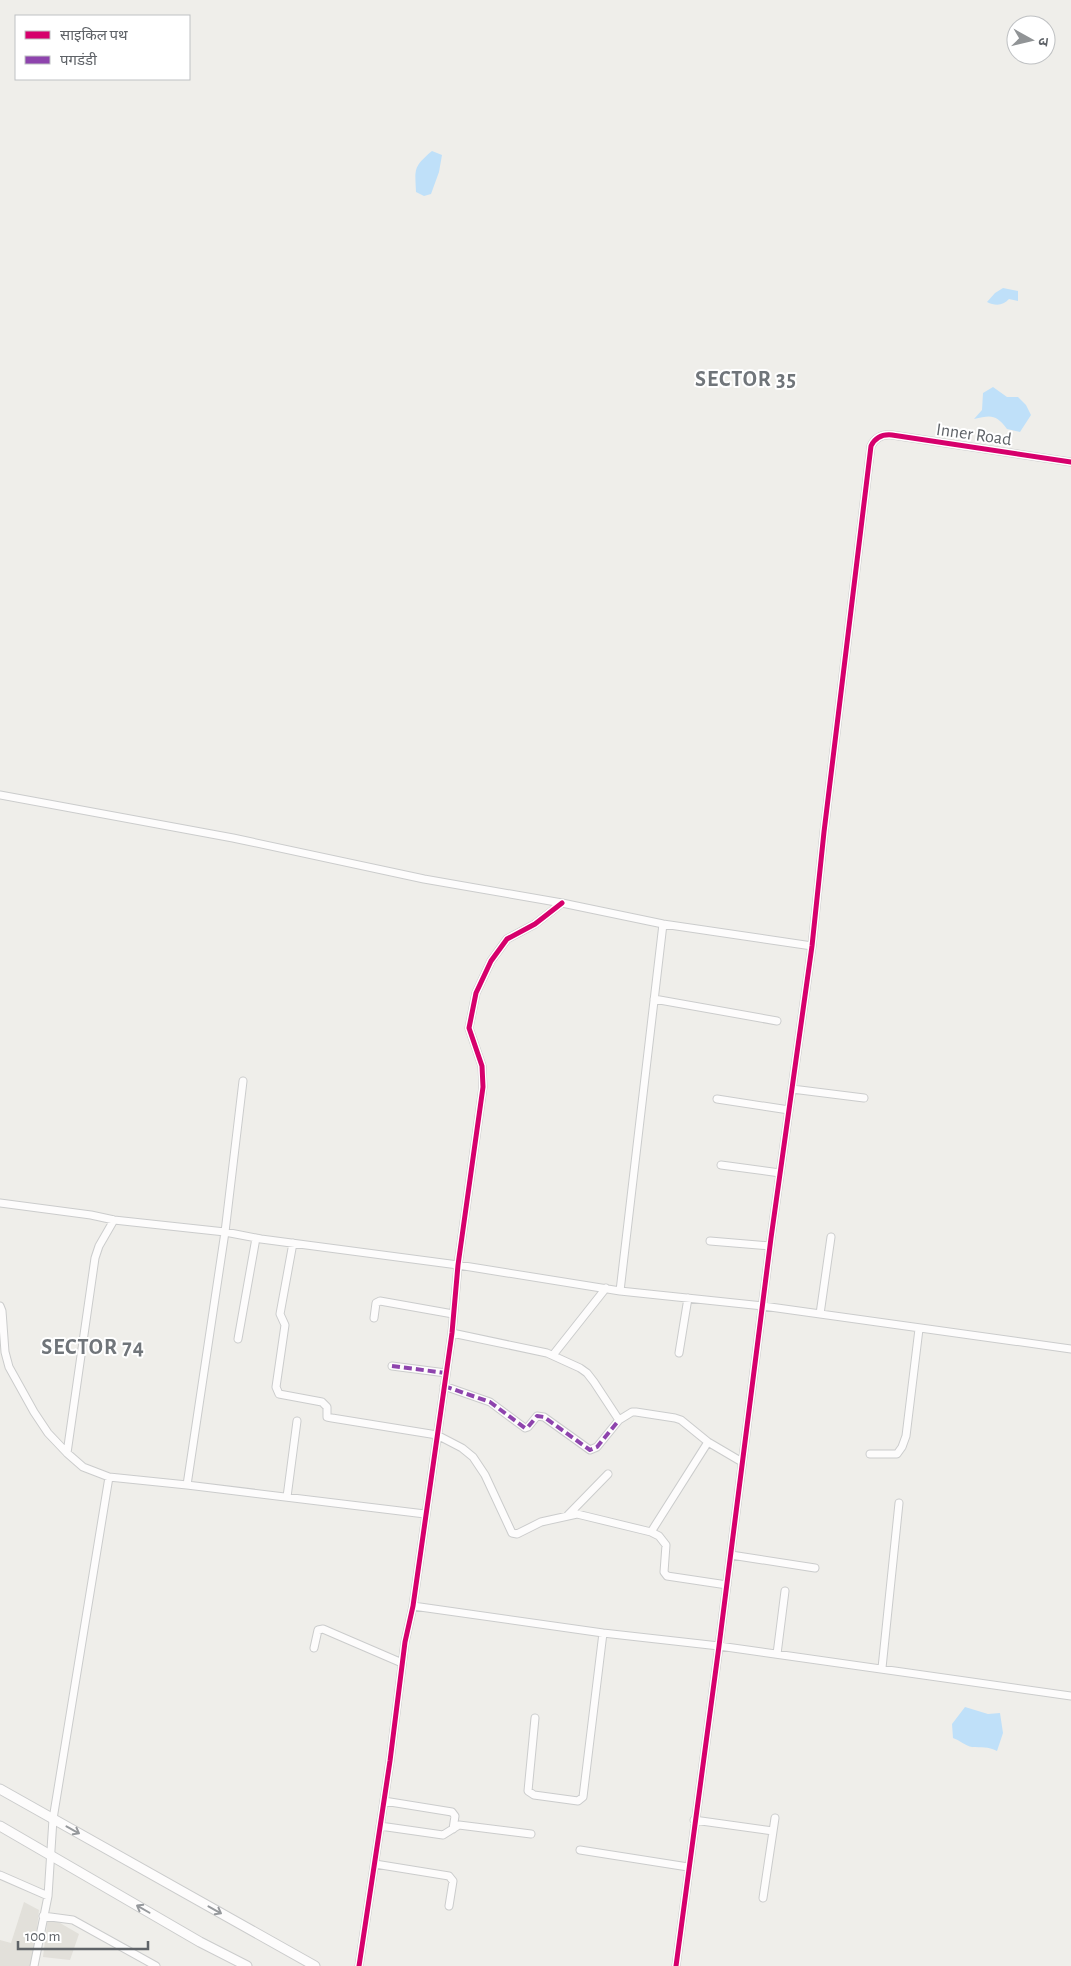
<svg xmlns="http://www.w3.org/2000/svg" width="1071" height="1966" font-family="'Alegreya Sans','Noto Sans Devanagari',sans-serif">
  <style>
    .education { fill: #e2e0da }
    .water { fill: #bfe0f9 }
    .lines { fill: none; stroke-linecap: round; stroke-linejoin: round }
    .minor-casing { stroke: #cbcccc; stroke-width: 9 }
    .tertiary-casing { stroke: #cbcccc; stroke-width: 11 }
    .minor { stroke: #fdfcfc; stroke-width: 7 }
    .tertiary { stroke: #fdfcfc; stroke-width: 9 }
    .quiet { stroke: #8e44ad; stroke-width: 4; stroke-dasharray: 8 4; stroke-linecap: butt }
    .cycleway-casing { stroke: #fff; stroke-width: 8 }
    .cycleway { stroke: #d6006c; stroke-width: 5 }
    .oneway { stroke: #96999c }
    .labels { text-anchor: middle; stroke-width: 4; stroke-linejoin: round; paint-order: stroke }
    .street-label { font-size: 18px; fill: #5f6368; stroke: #fff }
    .district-label { font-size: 22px; font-weight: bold; letter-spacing: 1px; fill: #70757a; stroke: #fff }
  </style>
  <rect width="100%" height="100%" fill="#efeeea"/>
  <path class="education" d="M24,1902L39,1910L33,1966H0V1940L11,1943Z
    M48,1916L79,1934L70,1960L43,1957Z"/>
  <path class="water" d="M432,151L442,155L439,172L431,194L424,196L416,192C415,169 413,167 432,151Z
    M1003,288L1018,291V301L1009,299C1003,306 995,306 987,302L995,293Z
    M993,387L1007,397H1018L1026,405L1031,415L1020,432L1007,429C996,414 991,415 974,419L982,410L983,393Z
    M965,1707L988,1714L1000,1713L1003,1733L997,1751C988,1746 981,1748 972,1747C966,1746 959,1740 953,1738L952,1724Z"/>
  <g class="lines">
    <defs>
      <path id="minor" d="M0,795L233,838L424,879L562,903L663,924L812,946
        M654,999L777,1021
        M792,1089L864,1098
        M717,1099L789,1110
        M721,1165L780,1173
        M0,1203L91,1215L114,1220L225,1232L261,1239L458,1265L620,1291L763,1306L1071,1349
        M710,1241L770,1246
        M293,1243L280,1314L285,1325L276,1387L279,1394L322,1402L327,1407V1417L332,1418L437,1435L462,1448L473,1457L485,1475L512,1533L517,1534L541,1522L577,1514L651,1532L659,1536L666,1545L664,1572L667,1576L727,1585
        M620,1291L663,924
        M0,1306L2,1311L5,1352L9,1367L34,1412L48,1433L67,1453L83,1467L109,1477L187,1485L425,1514
        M820,1314L831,1237
        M374,1318L376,1303L380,1301L453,1314
        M452,1333L547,1353L580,1368L587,1373L594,1382L619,1420L632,1412H636L675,1418L681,1420L708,1442L742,1462
        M238,1339L256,1238
        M679,1353L688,1298
        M553,1355L606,1288
        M392,1366L446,1373
        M444,1386L490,1402L525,1428L528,1427L537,1416L544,1417L590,1450L597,1447L619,1420
        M67,1453L95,1258L99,1246L114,1220
        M870,1454H897L902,1447L906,1436L919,1329
        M187,1485L225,1232L243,1081
        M287,1497L297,1421
        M568,1515L608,1474
        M651,1532L708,1442
        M731,1555L815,1568
        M413,1606L603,1633L719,1646L1071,1696
        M314,1648L318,1630L323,1629L402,1663
        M777,1654L785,1591
        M882,1668L899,1503
        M535,1718L528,1791L534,1795L578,1801L583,1797L603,1633
        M384,1801L452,1812L455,1816L453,1829
        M694,1820L773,1831
        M380,1826L443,1835L459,1825L531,1834
        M580,1850L688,1867
        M375,1864L449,1876L453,1881L449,1906
        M0,1875L48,1896
        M763,1898L775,1818
        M43,1916L73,1920L156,1966
        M34,1966L48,1896L53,1819L109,1477
        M359,1966L390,1761L405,1642L413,1606L452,1333L458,1265L483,1087L482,1066L469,1028L476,993L491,961L507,939L535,924L562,903
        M676,1966L719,1646L771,1238L812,946L824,832L871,446C875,438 882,434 892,435L1071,462"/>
      <path id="tertiary" d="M0,1789L315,1966
        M0,1826L200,1942L247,1966"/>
    </defs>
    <use href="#minor" class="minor-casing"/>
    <use href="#tertiary" class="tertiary-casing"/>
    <use href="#minor" class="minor"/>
    <use href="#tertiary" class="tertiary"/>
    <path class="quiet" d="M392,1366L446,1373
      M444,1386L490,1402L525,1428L528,1427L537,1416L544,1417L590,1450L597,1447L619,1420"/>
    <defs>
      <path id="cycleway" d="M359,1966L390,1761L405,1642L413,1606L452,1333L458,1265L483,1087L482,1066L469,1028L476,993L491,961L507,939L535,924L562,903
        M676,1966L719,1646L771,1238L812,946L824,832L871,446C875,438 882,434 892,435L1071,462"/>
    </defs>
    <use href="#cycleway" class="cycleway-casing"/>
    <use href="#cycleway" class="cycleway"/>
  </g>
  <defs><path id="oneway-shaft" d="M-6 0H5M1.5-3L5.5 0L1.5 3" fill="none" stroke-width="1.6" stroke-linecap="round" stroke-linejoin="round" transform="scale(1.25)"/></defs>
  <g class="oneway">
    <use href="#oneway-shaft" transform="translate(73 1830) rotate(29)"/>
    <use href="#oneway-shaft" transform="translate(143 1909) rotate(-150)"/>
    <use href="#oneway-shaft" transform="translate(215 1910) rotate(29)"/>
  </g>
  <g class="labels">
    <g class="street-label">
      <text transform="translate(974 434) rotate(8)" y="6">Inner Road</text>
    </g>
    <g class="district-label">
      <text x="746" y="386">SECTOR 35</text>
      <text x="93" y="1354">SECTOR 74</text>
    </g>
  </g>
  <rect x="15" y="15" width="175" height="65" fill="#ffffff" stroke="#bfc1c3"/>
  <rect x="25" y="31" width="25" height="8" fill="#d6006c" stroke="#bfc1c3"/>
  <text x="60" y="40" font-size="15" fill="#5f6368">साइकिल पथ</text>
  <rect x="25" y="56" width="25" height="8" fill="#8e44ad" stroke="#bfc1c3"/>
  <text x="60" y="65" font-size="15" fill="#5f6368">पगडंडी</text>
  <g transform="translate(1031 40) rotate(98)"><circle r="24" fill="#ffffff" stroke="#bfc1c3"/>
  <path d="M0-4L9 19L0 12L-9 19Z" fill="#919496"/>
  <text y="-8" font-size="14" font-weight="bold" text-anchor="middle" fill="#5f6368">उ</text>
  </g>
  <path d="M18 1941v8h130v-8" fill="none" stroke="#5f6368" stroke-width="2.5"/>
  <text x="25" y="1941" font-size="15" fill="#5f6368" stroke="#ffffff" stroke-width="4" paint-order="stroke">100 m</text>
</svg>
